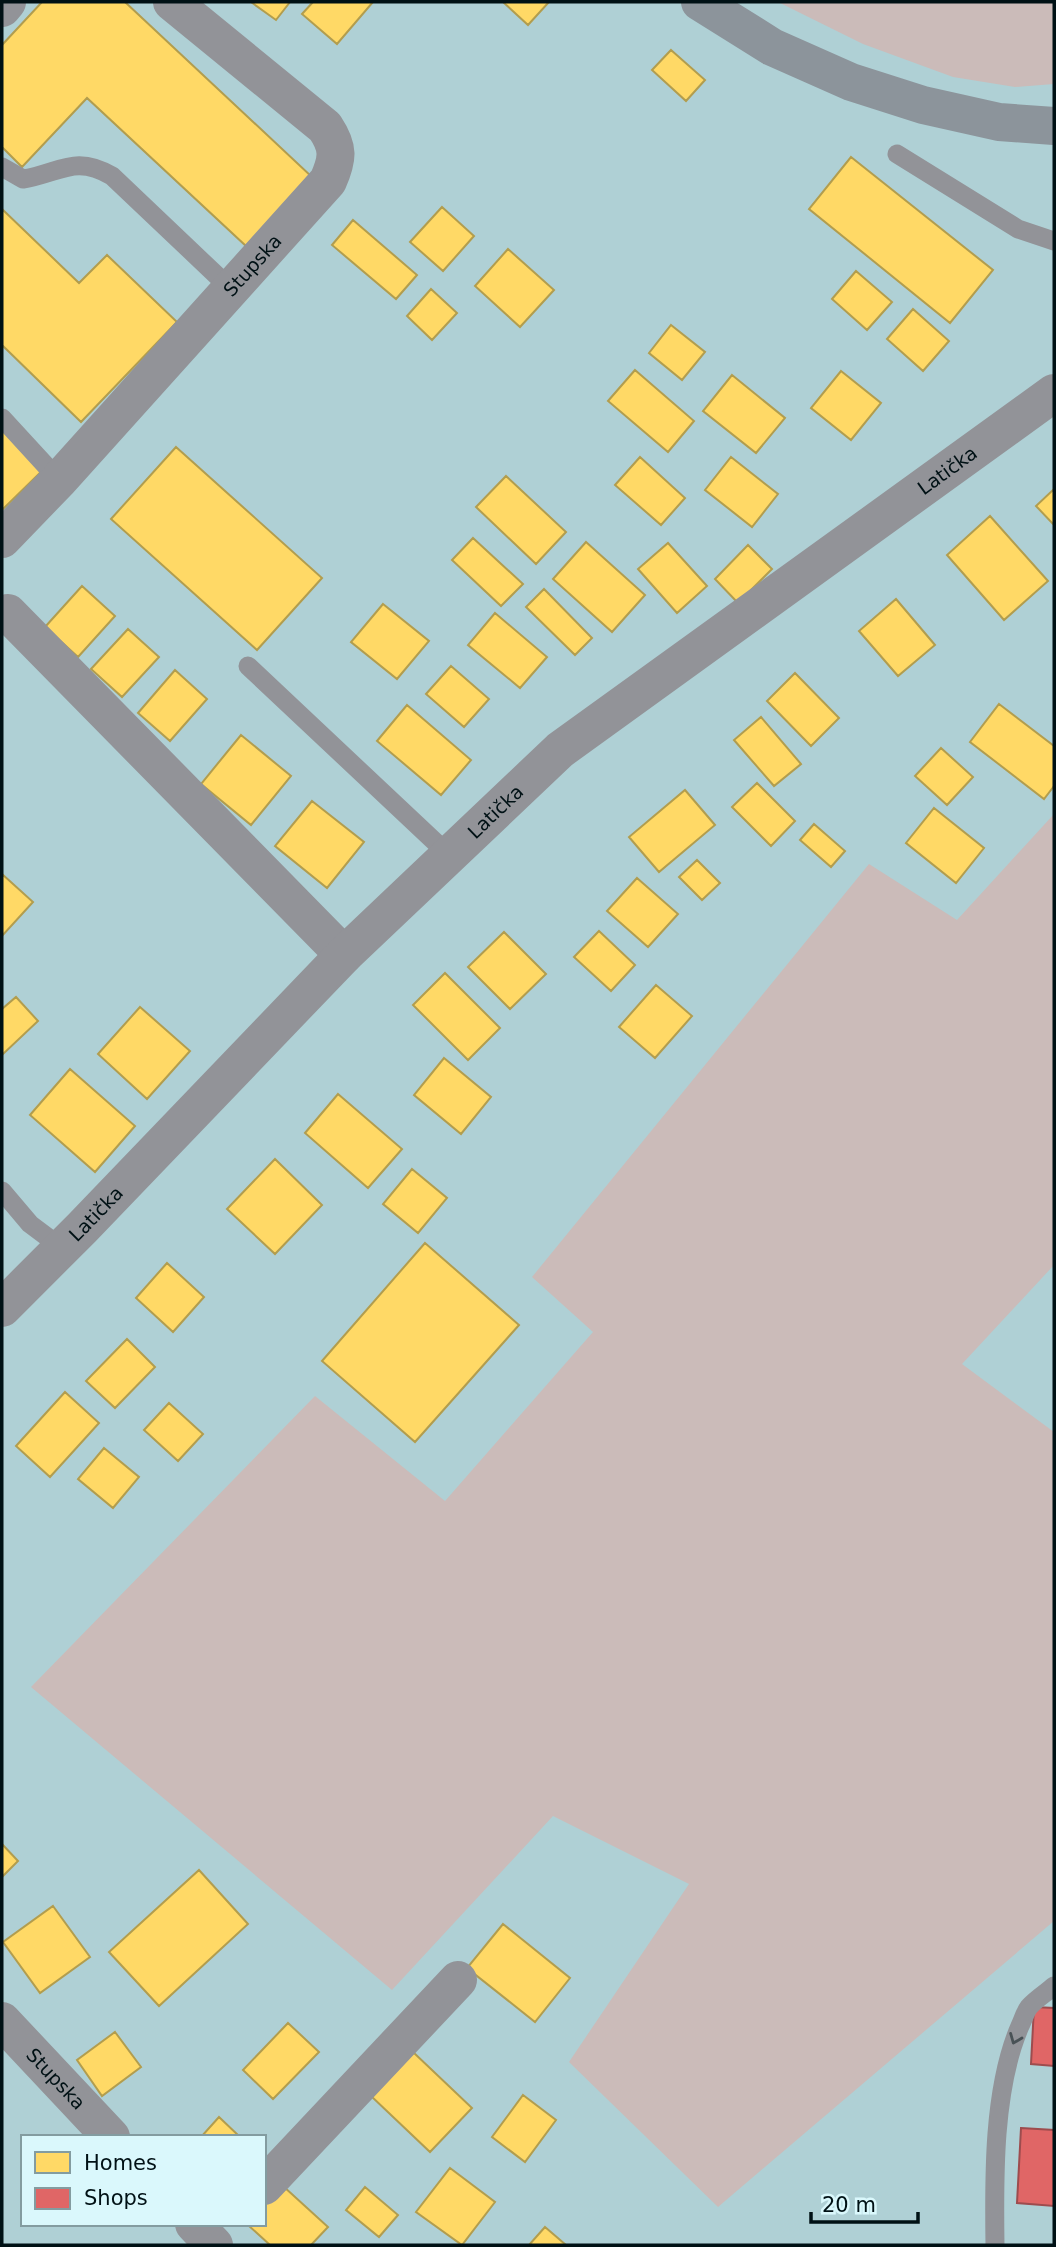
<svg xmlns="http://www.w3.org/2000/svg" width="1056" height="2247" font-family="'DejaVu Sans',sans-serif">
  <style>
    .green { fill: #cbbbb9 }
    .homes { fill: #ffd966; stroke: #b29d4e; stroke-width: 2 }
    .shops { fill: #e06666; stroke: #9d4c4e; stroke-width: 2 }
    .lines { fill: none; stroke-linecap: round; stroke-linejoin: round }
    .lane { stroke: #929398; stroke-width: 19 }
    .street { stroke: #929398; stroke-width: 38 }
    .primary { stroke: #8c949b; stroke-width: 38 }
    .oneway { stroke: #495256 }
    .labels { text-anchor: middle; stroke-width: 7; stroke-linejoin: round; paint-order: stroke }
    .street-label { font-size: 19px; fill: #001115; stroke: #daf8fc }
  </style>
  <rect width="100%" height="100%" fill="#afd0d5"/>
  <path class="green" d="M778,2H1054V84L1015,87L953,77L863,44Z
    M1054,814V1265L962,1364L1054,1432V1921L718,2207L569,2062L689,1884L553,1816L392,1990L31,1687L315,1396L445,1501L593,1332L532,1277L869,864L957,920Z"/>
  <path class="homes" d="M42,2H125L312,177L246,246L87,98L22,167L2,147V45Z
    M251,2H290L276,20Z
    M313,2H373L337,44L302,14Z
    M503,2H549L528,25Z
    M671,50L705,80L686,101L652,70Z
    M851,157L993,270L950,323L809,209Z
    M442,207L474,236L443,271L410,242Z
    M2,209L79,283L107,255L177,322L81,422L2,345Z
    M353,220L417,275L396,299L332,245Z
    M508,249L554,290L520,327L475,286Z
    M856,271L892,302L867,330L832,299Z
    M431,289L457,313L432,340L407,316Z
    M913,309L949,341L923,371L887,339Z
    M671,325L705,352L682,380L649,353Z
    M635,370L694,421L668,452L608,401Z
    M841,371L881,403L851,440L811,408Z
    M732,375L785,418L756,453L703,411Z
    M2,422L46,467L2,510Z
    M176,447L322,578L257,650L111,519Z
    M640,457L685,498L661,525L615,485Z
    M731,457L778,494L752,527L705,490Z
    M506,476L566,532L536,564L476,507Z
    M1054,489V525L1036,506Z
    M990,516L1048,581L1004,620L947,555Z
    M473,538L523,584L501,606L452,560Z
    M586,542L645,595L612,632L553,579Z
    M668,543L707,586L677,613L638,569Z
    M748,545L772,569L738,603L715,579Z
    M82,586L115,616L78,657L45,627Z
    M544,589L592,638L575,655L526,607Z
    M896,599L935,645L898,676L859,631Z
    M383,604L429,641L397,679L351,642Z
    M495,613L547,657L520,688L468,645Z
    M128,629L159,657L122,697L91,669Z
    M451,666L489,699L464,727L426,694Z
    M175,670L207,699L170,741L138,713Z
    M795,673L839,718L811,746L767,701Z
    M999,704L1054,746V786L1044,799L970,742Z
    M407,705L471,760L441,795L377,741Z
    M761,717L801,764L774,786L734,740Z
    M241,735L291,776L251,825L201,784Z
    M941,748L973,777L947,805L915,776Z
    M757,783L795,821L771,846L732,807Z
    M685,790L715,825L659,872L629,837Z
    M312,801L364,842L327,888L275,846Z
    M934,808L984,848L956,883L906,843Z
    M814,824L845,851L831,867L800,840Z
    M697,860L720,883L702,900L679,877Z
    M2,874L33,902L2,936Z
    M637,878L678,914L648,947L607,911Z
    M599,931L635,965L611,991L574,957Z
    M504,932L546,974L510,1009L468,967Z
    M445,973L500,1028L468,1060L413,1005Z
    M656,985L692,1016L655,1058L619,1027Z
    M16,997L38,1021L2,1055V1009Z
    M140,1007L190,1051L147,1099L98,1054Z
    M444,1058L491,1097L461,1134L414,1095Z
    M70,1069L135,1126L95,1172L30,1115Z
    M338,1094L402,1149L368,1188L305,1133Z
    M275,1159L322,1205L275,1254L227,1209Z
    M412,1169L447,1198L418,1233L383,1204Z
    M425,1243L519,1325L415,1442L322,1361Z
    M167,1263L204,1297L173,1332L136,1298Z
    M127,1339L155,1367L115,1408L86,1381Z
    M65,1392L99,1423L50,1477L16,1446Z
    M169,1403L203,1434L178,1461L144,1430Z
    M104,1448L139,1477L113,1508L78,1479Z
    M2,1844L18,1861L2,1877Z
    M199,1870L248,1924L159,2006L109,1952Z
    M53,1906L90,1957L40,1993L3,1942Z
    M503,1924L570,1978L535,2022L467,1968Z
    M288,2023L319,2052L273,2099L243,2070Z
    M115,2032L141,2067L102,2096L77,2060Z
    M413,2052L472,2108L430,2152L371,2096Z
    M523,2095L556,2120L525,2162L492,2137Z
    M219,2117L240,2137H201Z
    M450,2168L495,2202L462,2245L416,2212Z
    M283,2186L328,2227L311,2245H270L248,2225L264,2224V2206Z
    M365,2187L398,2215L379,2237L346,2210Z
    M545,2227L566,2245H529Z"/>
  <path class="shops" d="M1034,2007L1054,2008V2066L1031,2064Z
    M1021,2128L1054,2130V2206L1017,2203Z"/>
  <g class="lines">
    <path class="lane" d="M897,154L1018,229L1054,241
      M2,167L23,179C60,173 75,154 112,176L231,289
      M2,418L59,480
      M248,666L449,855
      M2,1191L30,1224L62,1248
      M995,2245C994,2178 993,2088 1020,2026C1023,2020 1025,2012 1029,2007C1036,1999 1046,1993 1054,1986"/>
    <g class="street">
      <path d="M2,8L7,2"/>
      <path id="s1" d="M2,539L59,480L328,181C338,158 339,148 325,127L172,2"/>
      <path d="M8,613L344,955"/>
      <path id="s2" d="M2,1308L82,1228L344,955L560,750L1054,393"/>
      <path id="s3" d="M2,2021L111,2137"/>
      <path d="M264,2186L458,1980"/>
      <path d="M194,2224L214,2245"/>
    </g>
    <path class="primary" d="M700,2L772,47L851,82L923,105L999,122L1054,126"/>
  </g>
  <defs><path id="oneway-chevron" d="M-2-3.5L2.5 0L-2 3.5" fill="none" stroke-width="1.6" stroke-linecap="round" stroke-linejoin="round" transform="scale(1.75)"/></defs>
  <use class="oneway" href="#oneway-chevron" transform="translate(1015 2039) rotate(112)"/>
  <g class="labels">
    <g class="street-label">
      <text dy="7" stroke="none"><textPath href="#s1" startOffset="371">Stupska</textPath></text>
      <text dy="7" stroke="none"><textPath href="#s2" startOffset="1267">Latička</textPath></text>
      <text dy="7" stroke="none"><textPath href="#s2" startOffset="700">Latička</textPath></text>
      <text dy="7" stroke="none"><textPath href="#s2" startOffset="133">Latička</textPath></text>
      <text dy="7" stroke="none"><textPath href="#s3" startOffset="79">Stupska</textPath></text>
    </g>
  </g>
  <rect width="1056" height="2247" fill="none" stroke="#001115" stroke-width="7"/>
  <rect x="21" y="2135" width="245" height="91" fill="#daf8fc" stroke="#839ca0" stroke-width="2"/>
  <rect x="35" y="2152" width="35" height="21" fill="#ffd966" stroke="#839ca0" stroke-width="2"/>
  <text x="84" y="2170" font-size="21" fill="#001115">Homes</text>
  <rect x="35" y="2188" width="35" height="21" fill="#e06666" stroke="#839ca0" stroke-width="2"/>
  <text x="84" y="2205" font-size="21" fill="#001115">Shops</text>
  <path d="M811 2212v10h107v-10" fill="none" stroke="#001115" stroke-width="3.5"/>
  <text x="822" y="2212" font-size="21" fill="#001115" stroke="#daf8fc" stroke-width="5" paint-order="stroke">20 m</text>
</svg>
